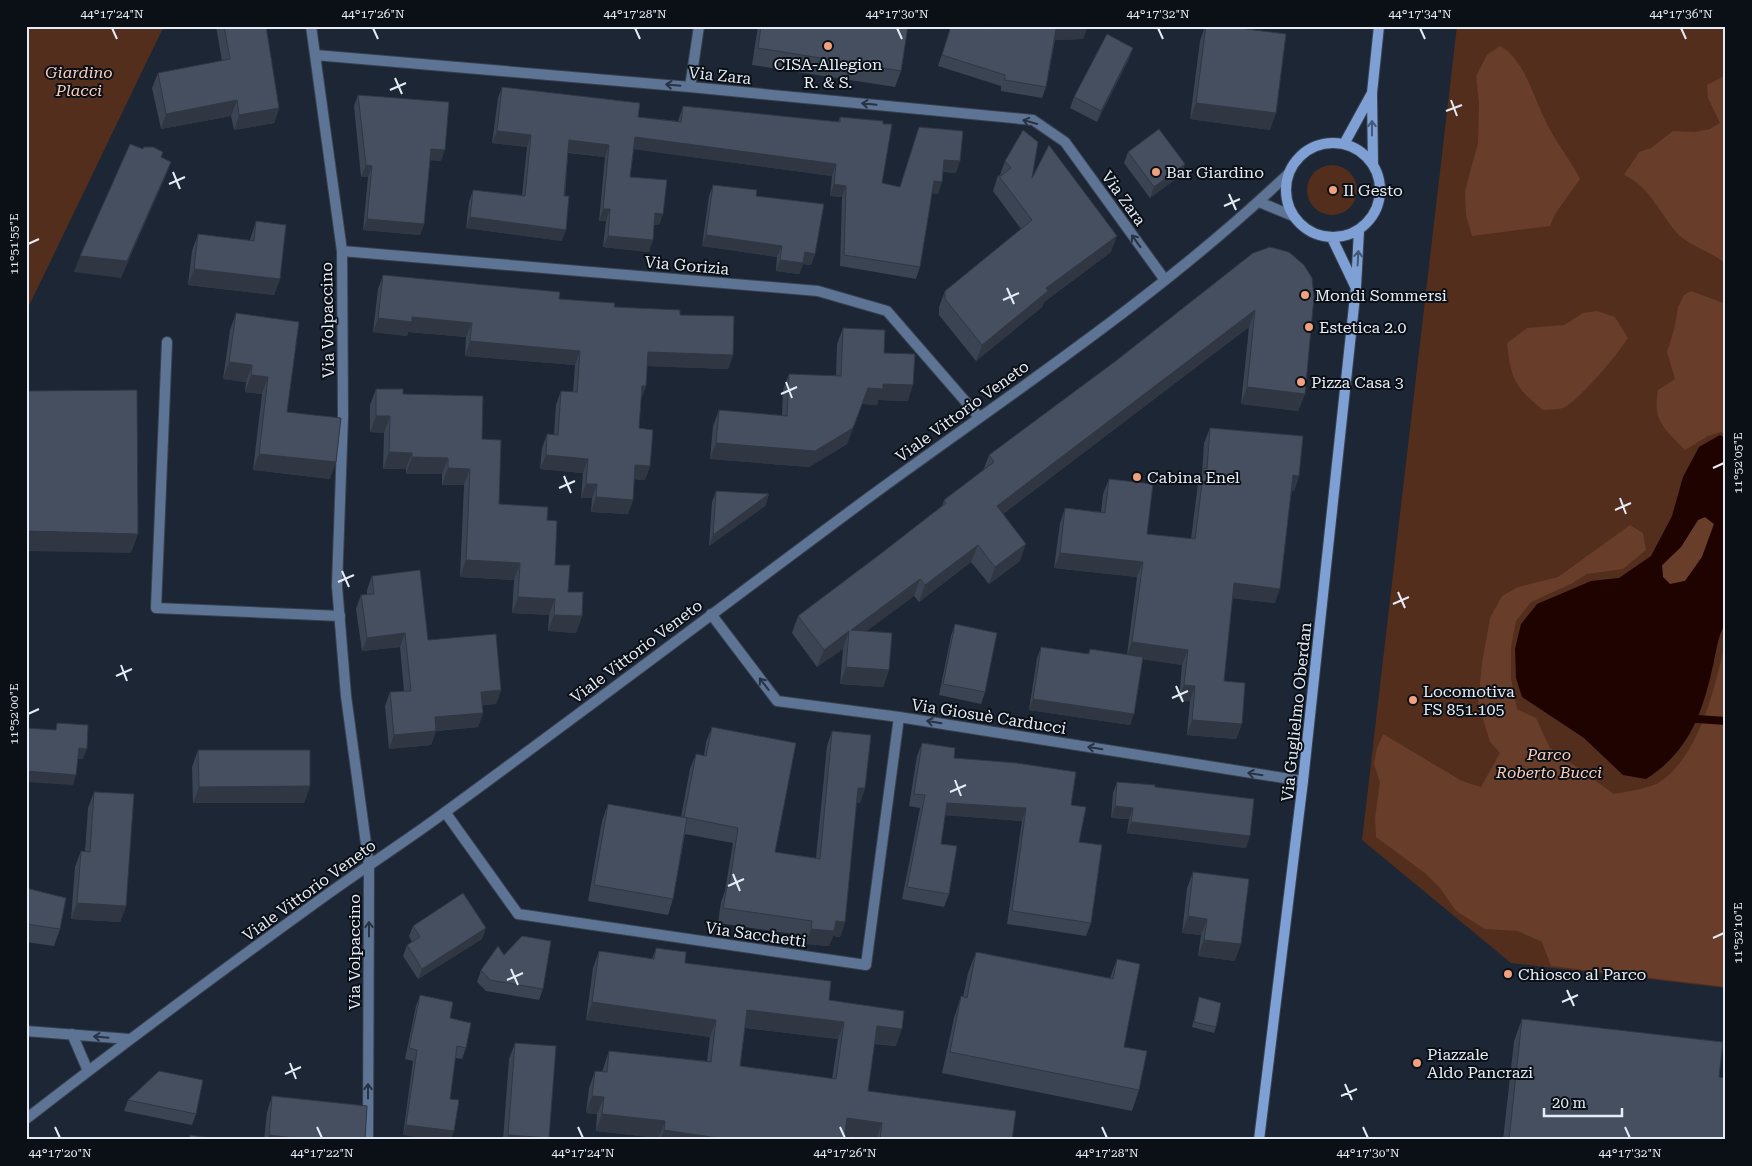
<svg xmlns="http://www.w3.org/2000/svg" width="1752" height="1166" font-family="'Roboto Serif',serif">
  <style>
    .green { fill: #532e1c }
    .forest { fill: #683d29 }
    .water { fill: #1e0300; fill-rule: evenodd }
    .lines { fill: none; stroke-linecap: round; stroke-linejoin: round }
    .stream { stroke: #1e0300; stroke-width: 8 }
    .service-casing { stroke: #384250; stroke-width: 12 }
    .minor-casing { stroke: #384250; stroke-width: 12 }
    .secondary-casing { stroke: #384250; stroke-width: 12 }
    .service { stroke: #5e7495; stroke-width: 10 }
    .minor { stroke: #5e7495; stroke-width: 10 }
    .secondary { stroke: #7ea0d5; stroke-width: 10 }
    .wall { fill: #3b4453; fill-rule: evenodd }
    .shaded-wall { fill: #303743 }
    .building { fill: #454f60; stroke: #303743; fill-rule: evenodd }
    .oneway { stroke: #283242 }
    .oneway2 { stroke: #445876 }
    .ticks { fill: none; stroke: #e5ecf6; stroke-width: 2 }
    .poi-dot { fill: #f1a17d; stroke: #0b0f16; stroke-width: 2 }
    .labels { text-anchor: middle; stroke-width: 4; stroke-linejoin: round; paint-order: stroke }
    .poi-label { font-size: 16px; fill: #e5ecf6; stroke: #0b0f16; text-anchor: start }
    .park-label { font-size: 16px; font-style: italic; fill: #fbcdb8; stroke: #0b0f16 }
    .street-label { font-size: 16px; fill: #e5ecf6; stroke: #0b0f16 }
    .neatline { fill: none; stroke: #e5ecf6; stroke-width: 2 }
    .ticks-label { font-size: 12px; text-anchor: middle; fill: #e5ecf6 }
  </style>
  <rect width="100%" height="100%" fill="#1c2635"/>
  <path class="green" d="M26,26H164L26,312Z
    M1457,26H1726V988L1511,963L1362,840Z
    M1307 190a25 25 0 1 1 50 0a25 25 0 1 1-50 0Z"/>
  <path class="forest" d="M1500,46C1527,60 1536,108 1552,133C1561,149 1572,163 1580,179L1555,214L1550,226L1472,236L1466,215L1465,191L1478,143L1479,103L1476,76L1487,55Z
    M1726,75V264C1712,252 1692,247 1679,235C1660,215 1650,186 1624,175L1639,152L1651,148L1673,131L1695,132L1710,129L1720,123L1708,98L1707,85Z
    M1691,291L1726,304V435L1721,432L1708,436L1685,450C1665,429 1652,421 1658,390L1675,379L1667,352L1675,326L1678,307L1684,295Z
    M1597,311L1615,317L1628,338C1620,352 1577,403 1563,408C1557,410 1550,409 1543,410C1515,387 1511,380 1507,343L1527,328L1564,325L1583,313Z
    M1705,517L1714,524L1702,557L1685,581L1670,584L1663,577L1662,566L1681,547L1698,520Z
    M1630,525L1643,533L1646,550L1623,569L1587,574L1571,584L1531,602L1516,621L1511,647V678L1517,709L1536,718L1550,748L1614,794C1625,792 1649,788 1658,783C1700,757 1715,686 1726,640V987L1551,966L1542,942L1518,931L1485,929L1456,911L1440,888L1426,874L1376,837L1375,818L1380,782L1374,764L1377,748L1383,734L1462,781L1481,787L1500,753L1490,742L1478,702L1482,663L1490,618L1502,596L1518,587L1558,577Z"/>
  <path class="water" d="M1720,435L1726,438V622C1717,637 1716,654 1712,670C1701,717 1688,752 1646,779L1623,775L1584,738L1522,697L1516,678L1515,649L1521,624L1537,604L1591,581L1619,578L1651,556L1672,516L1683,477L1699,447ZM1705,517L1714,524L1702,557L1685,581L1670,584L1663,577L1662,565L1681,547L1698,520Z"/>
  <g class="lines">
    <path class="stream" d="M1697,719L1726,721"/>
    <defs>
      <path id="service" d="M690,87L699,26
        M167,342L156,608L340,616"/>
      <path id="minor" d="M311,26L342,251L343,416L337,586L346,696L369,866L368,1140
        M315,55L690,87L1033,120L1065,142L1165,280
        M1259,202L1293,216
        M342,251L818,291L887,311L979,417
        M711,614L777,701L899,717L1303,781
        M445,812L518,914L866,965L899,717
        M26,1031L129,1039
        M72,1034L88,1071
        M26,1119C124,1043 224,969 325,896C365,867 408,840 448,810C589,707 728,602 868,498C1010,394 1160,296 1288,174"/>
      <path id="secondary" d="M1286 190a47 47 0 1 1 94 0a47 47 0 1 1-94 0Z
        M1344,144L1372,93
        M1373,164L1372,93L1379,26
        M1332,238L1355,286
        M1259,1140L1303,781L1356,287L1359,230"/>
    </defs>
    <use href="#service" class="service-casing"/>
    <use href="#minor" class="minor-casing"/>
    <use href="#secondary" class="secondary-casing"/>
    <use href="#service" class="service"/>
    <use href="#minor" class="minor"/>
    <use href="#secondary" class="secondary"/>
  </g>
  <path class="wall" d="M216,26H266L279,108L274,123L234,130L231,116L161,129L152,88L158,73L222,61Z
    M758,26H908L901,71L895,87L752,65Z
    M951,26H983L989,28L990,26H1087L1083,39L1055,40L1046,87L1042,98L1001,91V86L938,66Z
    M1205,26H1223L1270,130L1190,119L1200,41Z
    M1129,59L1097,122L1070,108L1074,97Z
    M502,87L638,117L678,121L683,106L838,122L840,117L882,183L900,187L919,127L956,173L943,172L938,194L932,193L920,267L916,279L840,266L842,197L830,196L832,176L634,149L630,177L663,214L659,225H654L649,252L603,247L606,221H599L605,157L568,153L562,241L466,228L469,202L473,190L522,195L527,147L492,143L498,98Z
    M358,95L441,161L430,160L424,224L420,235L363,230L368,177H361L354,106Z
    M1128,152L1185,164L1181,175L1150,198L1124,163Z
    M1005,161L1032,178L1111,252L1044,302L1042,307L976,361L939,315V307L945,291L1021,229L993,191L998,175H1000Z
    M713,185L756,196L815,254L811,265L803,264L799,274L776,271L777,257L702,246L709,196Z
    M256,221L280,279L274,295L188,285L192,251L198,234L250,240Z
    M1253,253L1305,394L1298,411L1241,404L1249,327L1003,514L1020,561L989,584L971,562L919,602L914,596L866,631L889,670L883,687L840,684L843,649L817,667L792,633L798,616L883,552L942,506L944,500L983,471L989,455L1117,360Z
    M383,275L559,299L614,307L680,315L733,355L728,369L647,366L646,386L641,399L639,428L650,466L645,480L634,479L633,500L628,514L591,512L592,498H581L583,473L540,469L542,448L547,434H554L556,405L561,391L573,392L575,365L465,356L466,337L408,332L407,336L373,332L378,289Z
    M236,313L287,412L330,479L253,470L262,394L245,392L246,382L223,379L230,330Z
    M843,328L884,353L908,401L878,400L877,405L862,404L847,444L809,467L710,459L713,426L719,410L782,415L783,390L789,374L836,376L837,344Z
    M376,389L403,394L482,439L499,504L547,520L555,565L568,592L582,616L576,633L548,631L549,615L512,613L514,580L460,577L464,485H442V474H406V469H383L384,433L370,432V405Z
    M1210,428L1299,476L1294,491L1292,490L1275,603L1232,598L1224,681L1242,724L1236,739L1187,735L1190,701L1179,700L1182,665L1142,659L1130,725L1029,710L1037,658L1041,647L1088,654L1090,649L1127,655L1137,577L1054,568L1060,523L1065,508L1101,512L1103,494L1109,479L1147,534L1191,539L1198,483L1202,473L1204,443Z
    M716,491L769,494L765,506L709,546L712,502Z
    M372,576L428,640L501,690L496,704L483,705V713L478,727L436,731L431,745L389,749L385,706L390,692L404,691L400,647L362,651L356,609L361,595H367V590Z
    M955,624L985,692L981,704L939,695L951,636Z
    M712,727L775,852L816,858L827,746L832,731L865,788L860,803H856L845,922L840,937L833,936L829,946L806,944L807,936L718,923L721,902L725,891L733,843L685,834L673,899L668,915L588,901L602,821L608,804L681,817L690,769L696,754L704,756L706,742Z
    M922,743L954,758L1071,805L1079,842L1091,923L1086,936L1007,924L1022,821L945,815L941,844L949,894L944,907L902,899L920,808L909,806L917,756Z
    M198,750L310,786L304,803H193L192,767Z
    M1117,782L1155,787L1246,848L1127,833L1129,819L1111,818L1113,793Z
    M94,792L126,906L120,922L71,919L75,867L81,851H85L88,808Z
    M1193,872L1235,961L1198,956L1201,935L1182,933L1187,888Z
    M26,888L60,929L54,946L26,942Z
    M413,926L482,939L418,979L403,956L407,945L412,942L409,936Z
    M656,948L685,963L829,1000L896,1046L874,1044L868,1091L1012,1140H872L844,1136V1140H658L659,1138L596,1131L597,1114L586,1113L589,1088L595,1071L602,1072L609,1051L707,1061L710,1037L586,1020L593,968L599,951L652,959ZM745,1028L838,1039L832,1079L740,1066Z
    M976,952L1110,978L1117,959L1124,1047L1139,1090L1132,1111L942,1073L954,1018L961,996L963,997L968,973Z
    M504,955L543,989L539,1000L486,991L477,982L481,970Z
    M420,995L450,1018L466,1048L462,1059L455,1058L403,1135L413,1061L405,1059L416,1006Z
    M1199,997L1216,1027L1214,1033L1192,1027Z
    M1522,1019L1719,1077L1726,1140H1503L1514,1041Z
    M515,1043L548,1140H503L509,1059Z
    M272,1096L365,1140H264L267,1112Z
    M128,1100L196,1114L192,1125L124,1111Z"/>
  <path class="shaded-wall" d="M1056,29H1087L1083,39L1052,40Z
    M1133,48L1129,59L1097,122L1101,111Z
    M237,100L231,116L161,129L166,114Z
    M1196,103L1276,113L1270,130L1190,119Z
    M279,108L274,123L234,130L239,115Z
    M497,131L531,135L527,147L492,143Z
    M635,137L836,164L832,176L631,149Z
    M569,140L609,145L605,157L565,152Z
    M431,149L445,150L441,161L426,160Z
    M944,160L960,161L956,173L939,171Z
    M171,162L165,178L121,278L74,272L80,256Z
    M1185,164L1181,175L1150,198L1154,187Z
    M366,165L372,166L368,177H361Z
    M934,181L942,182L938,194L930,193Z
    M834,184L846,186L842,197L830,196Z
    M603,209H610L606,221H599Z
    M655,213L663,214L659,225H651Z
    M470,217L566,230L562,241L466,228Z
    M367,219L424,224L420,235L363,230Z
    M706,235L782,246L777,257L702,246Z
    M608,236L653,240L649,252L603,247Z
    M1117,236L1111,252L1044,302L1042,307L976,361L982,345L1046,288Z
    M805,252L815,254L811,265L803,264L799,274L776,271L780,260Z
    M194,269L280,279L274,295L188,285Z
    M1255,310L1249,327L991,523L997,506Z
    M412,317L472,323L466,337L408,332L407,336L373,332L378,318Z
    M470,341L580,351L575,365L465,356Z
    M648,352L733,355L728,369L642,366Z
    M229,362L252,365L246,382L223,379Z
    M251,375L268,377L262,394L245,392Z
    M883,384L913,385L908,401L878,400L877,405L862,404L847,444L809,467L710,459L716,443L868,388Z
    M642,386H646L641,400Z
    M1247,387L1305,394L1298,411L1241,404Z
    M376,416H390L384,433L370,432Z
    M389,452L412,453L406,469H383Z
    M259,454L336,462L330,479L253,470Z
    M546,455L588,459L583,473L540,469Z
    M412,457L448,458L442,474H406Z
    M635,465L650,466L645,480L630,479Z
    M448,468L470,469L464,485H442Z
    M1293,475L1299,476L1294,491L1288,490Z
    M586,484H597L592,498H581Z
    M769,494L765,506L709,546L713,535Z
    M596,497L633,500L628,514L591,512Z
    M26,531L138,534L131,553L26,551Z
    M1026,544L1020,561L989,584L995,567Z
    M978,545L971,562L919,602L925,585Z
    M1060,553L1143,562L1137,577L1054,568Z
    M466,560L520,563L514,580L460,577Z
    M920,579L914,596L848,645L851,630Z
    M1234,583L1280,589L1275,603L1228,598Z
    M518,597L555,599L549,615L512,613Z
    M554,615L582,616L576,633L548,631Z
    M849,631L843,649L817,667L824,650Z
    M405,633L400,647L362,651L367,638Z
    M1132,642L1188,650L1182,665L1126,657Z
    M846,667L889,670L883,687L840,684Z
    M1184,685L1195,686L1190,701L1179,700Z
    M501,690L496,704L476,706L481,692Z
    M1033,699L1134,714L1130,725L1029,710Z
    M483,713L478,727L430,731L435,717Z
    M1192,720L1242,724L1236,739L1187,735Z
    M436,731L431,745L389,749L394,735Z
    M79,748L87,749L83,759H75Z
    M26,771L76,775L73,785L26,782Z
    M310,786L304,803H193L199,787Z
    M858,788H865L860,803L852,802Z
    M947,803L1026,808L1022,821L942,815Z
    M1115,806L1133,808L1129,819L1111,818Z
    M1131,822L1250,836L1246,848L1127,833Z
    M77,903L126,906L120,922L71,919Z
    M1188,916L1207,919L1201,935L1182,933Z
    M836,921L845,922L840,937L833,936L829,946L806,944L811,929Z
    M486,928L482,939L418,979L422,969Z
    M1204,940L1241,944L1235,961L1198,956Z
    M592,1002L716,1020L710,1037L586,1020Z
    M747,1010L844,1022L838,1039L740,1027Z
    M877,1026L902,1029L896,1046L871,1043Z
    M592,1096L604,1097L597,1114L586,1113Z
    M602,1114L665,1121L659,1138L596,1131Z
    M847,1118L882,1123L876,1140L841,1135Z
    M406,1125L454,1131L451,1140H434L403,1135Z
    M664,1130L731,1140H660Z
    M269,1135L311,1140H267Z
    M508,1135L549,1138L548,1140H506Z"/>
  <path class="building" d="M224,26H266L279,108L239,115L237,100L166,114L158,73L230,59Z
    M761,26H908L901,71L758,48Z
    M951,26H983L991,29L992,26H1087V29H1056L1046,87L1005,80V75L942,55Z
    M1206,26H1223L1286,34L1276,113L1196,103Z
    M1107,34L1133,48L1101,111L1074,97Z
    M502,87L640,103L638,117L681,122L683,106L840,122V117L883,121V124H892L882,183L900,187L919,127L963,131L960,161L944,160L942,182L934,181L920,267L844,255L846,186L834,184L836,164L635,137L630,177L667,180L663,214L655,213L653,240L608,236L610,209H603L609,145L569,140L564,196H569L566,230L470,217L473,190L525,196L531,135L497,131Z
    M358,95L449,102L445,150L431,149L424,224L367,219L372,166L366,165Z
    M1159,129L1185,164L1154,187L1128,152Z
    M1023,130L1038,142L1032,178L1049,145L1117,236L1046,288L1048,291L982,345L945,299V291L1032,220L998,175L1001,176L1011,168L1005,161Z
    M130,144L143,149L144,147H153L163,152L161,157L171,162L127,261L80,256Z
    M713,185L757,190L756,196L824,204L815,254L805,252L803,263L780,260L782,246L706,235Z
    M256,221L286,225L280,279L194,269L198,234L254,241Z
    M1270,247L1289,252L1304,265L1312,278L1314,297L1305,394L1247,387L1255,310L997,506L1026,544L995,567L978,545L925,585L920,579L851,630L892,633L889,670L846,667L849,631L824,650L798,616L883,552L946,503L944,500L994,462L989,455L1117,360L1253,253Z
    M383,275L560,292L559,299L615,303L614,307L680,310V315L734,316L733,355L648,352L646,386H642L639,428L653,430L650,466L635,465L633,500L596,497L597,484H586L588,459L546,455L547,434L558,435L561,391L577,392L580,351L470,341L472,323L412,317V322L378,318Z
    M236,313L299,322L287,412L341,418L336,462L259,454L268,377L251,375L252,365L229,362Z
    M843,328L885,330L884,353L915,354L913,385L883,384V389L868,388L853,428L815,451L716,443L719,410L787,416L789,374L841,376Z
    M376,389H403V394L483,396L482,439L501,440L499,504L548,507L547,520L557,521L555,565H570L568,592H583L582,616L554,615L555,599L518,597L520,563L466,560L470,469L448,468V458L412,457V453L389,452L390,416H376Z
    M137,390L138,534L26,531V391Z
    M1210,428L1303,436L1299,476L1293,475L1280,589L1234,583L1224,681L1245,683L1242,724L1192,720L1195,686L1184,685L1188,650L1132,642L1143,562L1060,553L1065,508L1105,513L1109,479L1153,484L1147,534L1195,539L1204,468L1207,469Z
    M716,491L769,494L713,535Z
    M420,570L428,640L496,634L501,690L481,692L483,713L435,717L436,731L394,735L390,692L411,691L405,633L367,638L361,595L374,594L372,576Z
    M955,624L997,633L985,692L943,684Z
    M1041,647L1089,654L1090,649L1143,657L1134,714L1033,699Z
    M57,723L88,725L87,749L79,748L76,775L26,771V728L56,730Z
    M712,727L796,743L775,852L820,859L832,731L871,735L865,788H858L845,922L836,921L834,931L811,929L812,921L723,908L727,887H729L738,828L684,817L696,754L706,756Z
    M922,743L955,748L954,758L1017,763L1076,772L1071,805L1086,807L1079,842L1102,845L1091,923L1012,911L1026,808L947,803L941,844L957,846L949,894L907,887L925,795L914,794Z
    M198,750H310V786L199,787Z
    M1117,782L1155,785V787L1254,799L1250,836L1131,822L1133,808L1115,806Z
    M94,792L134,794L126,906L77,903L81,851L90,852Z
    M608,804L687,818L673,899L594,885Z
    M1193,872L1249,879L1241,944L1204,940L1207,919L1188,916Z
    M26,888L66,898L60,929L26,924Z
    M463,893L486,928L422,969L407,945L420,937L413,926Z
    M522,936L551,941L543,989L490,980L481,970L498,946L504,955Z
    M656,948L686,952L685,963L831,981L829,1000L904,1011L902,1029L877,1026L868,1091L1016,1111L1012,1140H880L882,1123L847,1118L844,1140H731L664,1130L665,1121L602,1114L604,1097L592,1096L595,1071L607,1072L609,1051L711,1062L716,1020L592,1002L599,951L654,959ZM747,1010L844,1022L836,1079L740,1066Z
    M976,952L1113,979L1117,959L1140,964L1124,1047L1147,1051L1139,1090L950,1052L961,996L967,998Z
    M420,995L453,1002L450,1018L471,1023L466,1048L457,1046L450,1099L459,1100L454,1131L406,1125L417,1050L409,1048Z
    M1199,997L1221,1003L1216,1027L1194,1022Z
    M1522,1019L1723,1042L1719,1077L1726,1078V1140H1509Z
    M515,1043L556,1046L549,1138L508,1135Z
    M159,1071L203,1080L196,1114L128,1100Z
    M272,1096L367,1106L365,1140H311L269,1135Z
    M190,1135L222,1140H189Z"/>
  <defs><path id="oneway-shaft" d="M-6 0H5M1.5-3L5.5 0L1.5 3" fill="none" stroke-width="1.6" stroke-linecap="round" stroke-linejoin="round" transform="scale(1.25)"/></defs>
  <g class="oneway">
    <use href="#oneway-shaft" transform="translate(673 85) rotate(-175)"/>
    <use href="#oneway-shaft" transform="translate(869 104) rotate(-174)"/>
    <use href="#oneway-shaft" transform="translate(1030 122) rotate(-164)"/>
    <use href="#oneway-shaft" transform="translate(1136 241) rotate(-126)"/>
    <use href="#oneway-shaft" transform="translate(764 684) rotate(-128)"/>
    <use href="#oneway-shaft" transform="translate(934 722) rotate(-171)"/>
    <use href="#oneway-shaft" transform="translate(1095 748) rotate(-171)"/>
    <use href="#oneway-shaft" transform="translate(1255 774) rotate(-171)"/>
    <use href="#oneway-shaft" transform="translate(369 929) rotate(-90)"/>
    <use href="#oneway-shaft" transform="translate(101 1037) rotate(-175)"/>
    <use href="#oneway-shaft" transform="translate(368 1091) rotate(-90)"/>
  </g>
  <g class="oneway2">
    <use href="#oneway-shaft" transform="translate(1372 128) rotate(-90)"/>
    <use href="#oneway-shaft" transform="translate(1358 258) rotate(-87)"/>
  </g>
  <path class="ticks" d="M112,28L117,39M373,28L378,39M635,28L640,39M897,28L902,39M1158,28L1163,39M1420,28L1425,39M1681,28L1686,39M395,78L402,94M390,90L406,83M1451,100L1457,116M1446,111L1462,105M173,172L180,189M169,184L185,177M1229,194L1236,210M1224,206L1240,199M28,244L39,239M1007,288L1014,304M1003,300L1019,293M786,382L792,398M781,394L797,387M1713,468L1724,463M564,476L571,493M559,488L575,481M1620,498L1626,514M1615,510L1631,503M342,571L349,587M338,582L354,575M1398,592L1405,608M1393,604L1409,597M121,665L127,681M116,676L132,669M1176,686L1183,702M1172,698L1188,691M28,714L39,709M955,780L961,796M950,792L966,785M733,874L740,891M728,886L744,879M1713,938L1724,933M511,969L518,985M507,980L523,973M1567,990L1574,1006M1562,1002L1578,995M290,1063L296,1079M285,1074L301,1067M1345,1084L1352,1100M1341,1096L1357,1089M55,1127L60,1138M317,1127L322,1138M578,1127L583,1138M840,1127L845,1138M1102,1127L1107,1138M1363,1127L1368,1138M1625,1127L1630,1138"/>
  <g class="poi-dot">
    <circle cx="828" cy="46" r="5"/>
    <circle cx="1156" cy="172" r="5"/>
    <circle cx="1333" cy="190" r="5"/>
    <circle cx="1305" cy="295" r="5"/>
    <circle cx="1309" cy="327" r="5"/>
    <circle cx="1301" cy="382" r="5"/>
    <circle cx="1137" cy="477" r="5"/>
    <circle cx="1413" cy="700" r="5"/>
    <circle cx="1508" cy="974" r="5"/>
    <circle cx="1417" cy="1063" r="5"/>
  </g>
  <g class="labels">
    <g class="poi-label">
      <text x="828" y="70" text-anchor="middle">CISA-Allegion<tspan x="828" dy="18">R. &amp; S.</tspan></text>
      <text x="1166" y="178">Bar Giardino</text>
      <text x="1343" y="196">Il Gesto</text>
      <text x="1315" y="301">Mondi Sommersi</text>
      <text x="1319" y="333">Estetica 2.0</text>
      <text x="1311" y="388">Pizza Casa 3</text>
      <text x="1147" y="483">Cabina Enel</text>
      <text x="1423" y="697">Locomotiva<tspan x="1423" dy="18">FS 851.105</tspan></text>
      <text x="1518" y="980">Chiosco al Parco</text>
      <text x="1427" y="1060">Piazzale<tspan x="1427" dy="18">Aldo Pancrazi</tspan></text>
    </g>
    <g class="park-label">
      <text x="79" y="78">Giardino<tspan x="79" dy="18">Placci</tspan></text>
      <text x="1549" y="760">Parco<tspan x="1549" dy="18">Roberto Bucci</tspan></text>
    </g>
    <g class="street-label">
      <text transform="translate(720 75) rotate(6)" y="6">Via Zara</text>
      <text transform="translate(1124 198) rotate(54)" y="6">Via Zara</text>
      <text transform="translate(687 265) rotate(5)" y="6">Via Gorizia</text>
      <text transform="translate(327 320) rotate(-91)" y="6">Via Volpaccino</text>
      <text transform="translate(962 411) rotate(-36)" y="6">Viale Vittorio Veneto</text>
      <text transform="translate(636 651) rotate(-37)" y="6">Viale Vittorio Veneto</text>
      <text transform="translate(1296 712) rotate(-84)" y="6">Via Guglielmo Oberdan</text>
      <text transform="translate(989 716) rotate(9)" y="6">Via Giosuè Carducci</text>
      <text transform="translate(309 890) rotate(-36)" y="6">Viale Vittorio Veneto</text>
      <text transform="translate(756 934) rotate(8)" y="6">Via Sacchetti</text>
      <text transform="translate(354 952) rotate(-90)" y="6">Via Volpaccino</text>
    </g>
  </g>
  <rect width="1752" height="1166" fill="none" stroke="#0b0f16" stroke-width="55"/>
  <path d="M1544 1108v8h78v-8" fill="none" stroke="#e5ecf6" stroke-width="2.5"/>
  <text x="1552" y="1108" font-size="15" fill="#e5ecf6" stroke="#0b0f16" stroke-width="4" paint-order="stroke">20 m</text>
  <rect x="28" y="28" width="1696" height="1110" class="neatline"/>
  <g class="ticks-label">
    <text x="112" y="18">44°17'24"N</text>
    <text x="373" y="18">44°17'26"N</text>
    <text x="635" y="18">44°17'28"N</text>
    <text x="897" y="18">44°17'30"N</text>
    <text x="1158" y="18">44°17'32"N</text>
    <text x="1420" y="18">44°17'34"N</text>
    <text x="1681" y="18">44°17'36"N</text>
    <text transform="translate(14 244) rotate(-90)" y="4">11°51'55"E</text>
    <text transform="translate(1738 463) rotate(-90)" y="4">11°52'05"E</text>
    <text transform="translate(14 714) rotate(-90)" y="4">11°52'00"E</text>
    <text transform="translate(1738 933) rotate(-90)" y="4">11°52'10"E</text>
    <text x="60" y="1157">44°17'20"N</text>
    <text x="322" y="1157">44°17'22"N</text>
    <text x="583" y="1157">44°17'24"N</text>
    <text x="845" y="1157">44°17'26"N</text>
    <text x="1107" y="1157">44°17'28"N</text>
    <text x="1368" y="1157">44°17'30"N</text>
    <text x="1630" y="1157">44°17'32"N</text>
  </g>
</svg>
